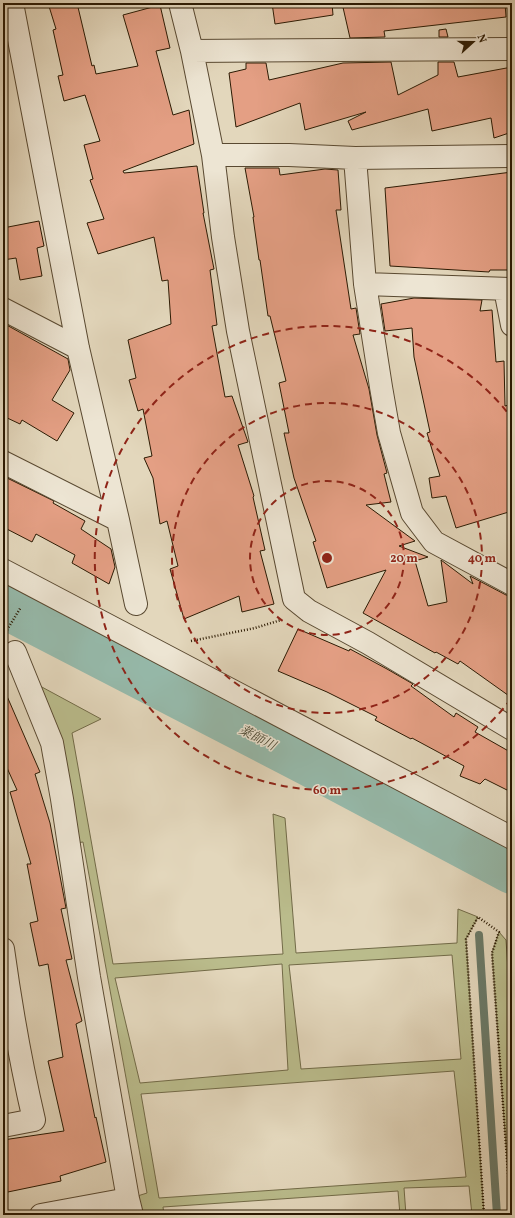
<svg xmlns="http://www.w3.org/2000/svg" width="515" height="1218" font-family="Vollkorn,'Noto Serif JP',serif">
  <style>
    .green { fill: #babc8c; stroke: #726b48; fill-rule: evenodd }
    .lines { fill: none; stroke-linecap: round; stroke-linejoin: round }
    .stream { stroke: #6b7a68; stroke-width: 8 }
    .river { stroke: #96baab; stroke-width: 46 }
    .building { fill: #e49f84; stroke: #2b1a03 }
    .minor-casing { stroke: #594931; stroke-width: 24 }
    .path { stroke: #2b1a03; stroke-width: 2.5; stroke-dasharray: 1 2; stroke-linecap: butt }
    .minor { stroke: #ede5d3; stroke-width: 22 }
    .ring { fill: none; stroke: #8f2418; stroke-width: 2; stroke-dasharray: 7 5 }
    .labels { text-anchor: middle; stroke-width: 3; stroke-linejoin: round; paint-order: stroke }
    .water-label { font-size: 13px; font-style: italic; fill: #4b4a35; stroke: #ede5d3 }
    .centre { fill: #8f2418; stroke: #ede5d3; stroke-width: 2 }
    .ring-label { font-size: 12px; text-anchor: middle; font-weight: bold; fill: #8f2418; stroke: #ede5d3; stroke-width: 3; stroke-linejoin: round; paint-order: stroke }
  </style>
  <rect width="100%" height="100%" fill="#e3d7bc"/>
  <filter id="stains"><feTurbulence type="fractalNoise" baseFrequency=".005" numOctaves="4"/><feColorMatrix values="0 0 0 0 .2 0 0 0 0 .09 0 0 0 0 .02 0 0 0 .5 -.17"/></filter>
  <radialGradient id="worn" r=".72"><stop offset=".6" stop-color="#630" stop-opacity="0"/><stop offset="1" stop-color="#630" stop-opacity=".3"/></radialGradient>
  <path class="green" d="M40,686L101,719L72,733L113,964L283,954L273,814L285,818L296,953L457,943L458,909L478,917L466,939L484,1215H472L469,1186L404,1188L406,1215H400L398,1191L163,1207L164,1215H41L128,1199L147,1193L83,842L69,844ZM452,955L461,1059L301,1069L289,965ZM282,964L288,1070L140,1083L115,978ZM454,1071L466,1177L159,1198L141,1094Z
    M499,932L506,940L512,1030V1215H511L492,953Z"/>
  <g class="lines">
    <path class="stream" d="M479,935L497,1215"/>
    <path class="river" d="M3,605L307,762L512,871"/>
  </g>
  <path class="building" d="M48,3H77L92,66L94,65L96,74L138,66L123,15L160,5L170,48L156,51L173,115L189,110L194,144L123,171L124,173L197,166L204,213H203L214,269L210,270L217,325L212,326L225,397L232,396L248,442L238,445L254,496L253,497L265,550L260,551L274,604L242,612L239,596L184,619L170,569L178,566L167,521L160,524L153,478L144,458L152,456L143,409L138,411L129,380L136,378L128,340L171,324L168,280L162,281L154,237L98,254L87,223L104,219L90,180L93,179L84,145L100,141L85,95L64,101L58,76L63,75L53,30L56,29Z
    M272,3H332L333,15L275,24Z
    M342,3H505L506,17L384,31L385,37L350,38Z
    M446,29L448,37H439V30Z
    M391,62L398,95L438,75V62H454L458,77L512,67V132L494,138L491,118L432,131L428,109L352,130L348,121L366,112L305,130L300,103L236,127L229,73L246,69V63H266L269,80L343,63Z
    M245,168H279L280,175L325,169L338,170L341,210H336L351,309L356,308L360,334L353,335L369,389L377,435L387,473L384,474L391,502L366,505L415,541L399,546L428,557L415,561L428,606L447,602L441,560L473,584L470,576L506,595L512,596V698L460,661L458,664L436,652L435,653L363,613L386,570L327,588L313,542L316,541L294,478L284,433H289L279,383L286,381L270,316H268L260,260H259L253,217H254Z
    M512,172V270H490L489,272L390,266L385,188Z
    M39,221L44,246L37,248L42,276L20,280L16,258L3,260V228Z
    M414,298L482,300L480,311L492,310L496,362L504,361L505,406L512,404V511L456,528L446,496L432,498L429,478L440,476L427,433L430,432L414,357L412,328L385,331L381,304Z
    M3,323L68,359L70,370L52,400L74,413L57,441L22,420L20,424L3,416Z
    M3,476L54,501L53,503L85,521L81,529L111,549L115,567L109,584L72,563L75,555L36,534L32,542L3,527Z
    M298,629L349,651L350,649L387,669L413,684L411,686L454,717L456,713L478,727L475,732L512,753V779L507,790L485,779L480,784L460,776L464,766L412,738L411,739L375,720L377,717L327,692L278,671Z
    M3,687L40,772L35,774L50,823L66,908L61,909L72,959L66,960L82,1021L76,1024L95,1118L96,1117L106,1162L60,1176L61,1181L3,1193V1140L64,1131L48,1061L63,1057L48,964L39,966L30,923L38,921L27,864H31L10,792L17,790L3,759Z"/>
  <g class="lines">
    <defs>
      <path id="minor" d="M12,3L78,348L118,520L136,604
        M180,3L192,51
        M512,49L192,51L213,155L223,237L238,331L294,599L309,611L368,643L512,729
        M213,155H289L355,158L512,156
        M355,158L365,284L381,387L389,433L412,513L434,542L512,584
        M365,284L512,289
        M505,289L512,325
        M3,309L78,348
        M3,462L118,520
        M3,570L512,838
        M15,652L52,743L62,799L89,977L128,1199L132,1215
        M3,949C11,1007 21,1064 34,1120L3,1126
        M41,1215L128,1199"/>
    </defs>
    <use href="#minor" class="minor-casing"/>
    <path class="path" d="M7,630L21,607
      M191,641L255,628L281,620
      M484,1215L466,939L478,917L499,932L492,953L511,1215"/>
    <use href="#minor" class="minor"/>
  </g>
  <g class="ring">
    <circle cx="327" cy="558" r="77"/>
    <circle cx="327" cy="558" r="155"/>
    <path d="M511 699A232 232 0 1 1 511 417"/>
  </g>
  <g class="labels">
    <g class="water-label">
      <text transform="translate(258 737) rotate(27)" y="5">薬師川</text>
    </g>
  </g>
  <circle cx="327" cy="558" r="6" class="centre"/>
  <g class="ring-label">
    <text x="404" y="562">20 m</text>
    <text x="482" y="562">40 m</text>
    <text x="327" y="794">60 m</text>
  </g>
  <rect width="515" height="1218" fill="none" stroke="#e3d7bc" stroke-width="16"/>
  <rect x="4" y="4" width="507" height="1210" fill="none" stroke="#2b1a03" stroke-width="2"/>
  <rect x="8" y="8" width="499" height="1202" fill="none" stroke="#2b1a03"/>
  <g transform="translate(473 42) rotate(69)" stroke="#ede5d3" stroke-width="3" paint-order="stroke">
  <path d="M0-3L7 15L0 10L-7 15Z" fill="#2b1a03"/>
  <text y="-6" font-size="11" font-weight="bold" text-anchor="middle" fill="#2b1a03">N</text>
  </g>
  <rect width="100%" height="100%" filter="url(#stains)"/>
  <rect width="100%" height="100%" fill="url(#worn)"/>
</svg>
